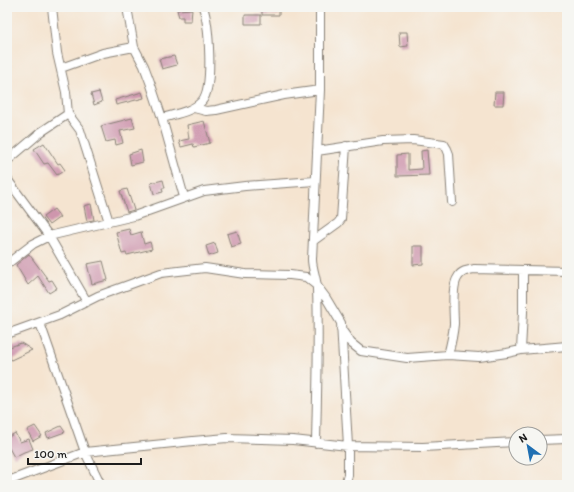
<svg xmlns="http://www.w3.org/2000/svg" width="574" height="492" font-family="Itim,sans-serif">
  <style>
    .building { fill: #ce96ad }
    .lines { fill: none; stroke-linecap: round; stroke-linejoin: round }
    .street-casing { stroke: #888076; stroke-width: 10 }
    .street { stroke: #fff; stroke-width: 8 }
  </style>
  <rect width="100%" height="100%" fill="#f6f6f2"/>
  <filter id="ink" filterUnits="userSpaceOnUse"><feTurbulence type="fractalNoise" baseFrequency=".025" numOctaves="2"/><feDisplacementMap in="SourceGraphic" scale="8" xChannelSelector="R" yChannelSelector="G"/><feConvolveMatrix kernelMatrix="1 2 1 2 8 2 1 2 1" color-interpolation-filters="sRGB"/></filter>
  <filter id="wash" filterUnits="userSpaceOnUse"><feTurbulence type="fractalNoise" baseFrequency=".012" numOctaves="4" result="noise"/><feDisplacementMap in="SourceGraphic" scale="16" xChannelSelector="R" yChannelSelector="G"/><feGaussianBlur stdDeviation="0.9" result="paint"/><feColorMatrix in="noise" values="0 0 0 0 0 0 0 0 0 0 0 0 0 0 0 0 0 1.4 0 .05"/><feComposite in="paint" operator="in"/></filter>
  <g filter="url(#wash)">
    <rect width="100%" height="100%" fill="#f5e4d0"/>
    <g id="blocks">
      <path class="building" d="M262,7H279V15H262Z
        M192,9L191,21H183V17H179L177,10Z
        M245,15H261V24H245Z
        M399,32H407L408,46L400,47Z
        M174,56L177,65L162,69L159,59Z
        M99,92L102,102L94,105L91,94Z
        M142,92L144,98L116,105L115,100Z
        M495,92H504L503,105H494Z
        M132,118L135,128L120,131L123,143L116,145L115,140L106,142L101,126Z
        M204,121L210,143L194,147L193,144L181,147L179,141L189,139L187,125Z
        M44,143L58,164L60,163L65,170L57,175L48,163L44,164L34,149Z
        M141,150L143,162L131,165L129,154Z
        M427,150L429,175L397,176V155L408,154V170L422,169L421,151Z
        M163,180L165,188H162L163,192L154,194L151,183Z
        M127,189L134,210L127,212L120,191Z
        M91,204L94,220L87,221L84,206Z
        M54,209L60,217L49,225L43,217Z
        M129,229L131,235L141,232L144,244L150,242L152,249L127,255L126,253L122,254L116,232Z
        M237,231L241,244L231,247L227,234Z
        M215,243L218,253L209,256L206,246Z
        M413,246H423V264L413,265Z
        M29,254L49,281L52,280L57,288L49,293L38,276L28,285L16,265Z
        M103,261L108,280L92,284L87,264Z
        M21,343L32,350L11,360L7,348Z
        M35,426L42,436L33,441L27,430Z
        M61,426L65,432L48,438L46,433Z
        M15,433L20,442L29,439L33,449L24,452L14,457L9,448L7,449V438Z"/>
    </g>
  </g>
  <g filter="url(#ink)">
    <use href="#blocks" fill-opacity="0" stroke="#888076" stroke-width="1"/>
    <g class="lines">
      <defs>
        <path id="street" d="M52,7L57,53L66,92L68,114L80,130L109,222
          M127,7L134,47L144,66L150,82L162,118L184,197
          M61,68L103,53L134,47
          M194,108L206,111L216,110L284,95L320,90
          M162,118C175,114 192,112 202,101C214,87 209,24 203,7
          M317,151L383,141L413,140L444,144L447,149L449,154L452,202
          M7,161L41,132L68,114
          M7,179L49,236L87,302
          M313,241L338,223L341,219L346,146
          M7,264L33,244L49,236L134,216L204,191L245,186L315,181
          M40,323L85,452L101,485
          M341,329L351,343L361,351L407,358L448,355L479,357L507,353L521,350L567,346
          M7,334L60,315L98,296L161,273L205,268L245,274L290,275L306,277L317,286L326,298L341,323L348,446V475L345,485
          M521,350L523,312V270
          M448,355C451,344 453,335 454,324C454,312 451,286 458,277C461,271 468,270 474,269L567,271
          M540,440L567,439
          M316,443C317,391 319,340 317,289C317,279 312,269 312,259L320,90V7
          M11,480L85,452L193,441L227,438L262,439L293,440L348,446L423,447L516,442"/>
      </defs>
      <use href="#street" class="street-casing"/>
      <use href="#street" class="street"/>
    </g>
  </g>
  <rect width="574" height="492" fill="none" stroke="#f6f6f2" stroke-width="24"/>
  <g transform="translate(528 446) rotate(328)"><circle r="19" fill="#f6f6f2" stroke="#9f9f9c"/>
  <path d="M0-3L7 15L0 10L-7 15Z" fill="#1f6fb2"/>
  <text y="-6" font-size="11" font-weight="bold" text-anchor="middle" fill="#1c1c1c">N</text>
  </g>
  <path d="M28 458v6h113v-6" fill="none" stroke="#1c1c1c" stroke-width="2"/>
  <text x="34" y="458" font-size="12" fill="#1c1c1c" stroke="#f6f6f2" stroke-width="3" paint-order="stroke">100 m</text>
</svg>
